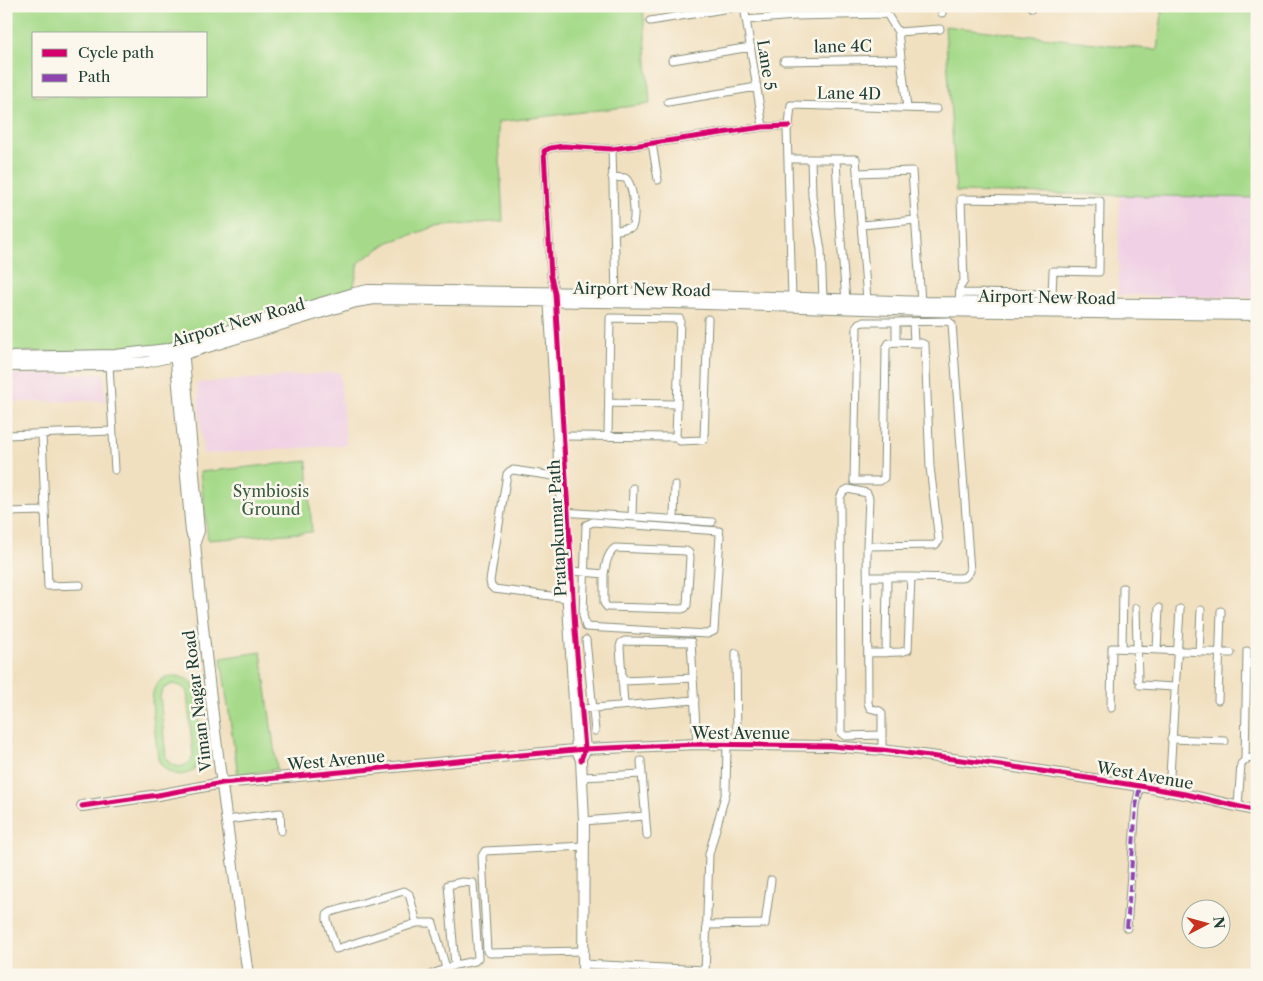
<svg xmlns="http://www.w3.org/2000/svg" width="1263" height="981" font-family="'Libre Caslon Text',serif">
  <style>
    .built { fill: #f0d0e4 }
    .green { fill: #a6da8a; stroke: #628c5f; fill-rule: evenodd }
    .lines { fill: none; stroke-linecap: round; stroke-linejoin: round }
    .street-casing { stroke: #888e7a; stroke-width: 9 }
    .secondary-casing { stroke: #888e7a; stroke-width: 12 }
    .street { stroke: #fff; stroke-width: 7 }
    .secondary { stroke: #fff; stroke-width: 10 }
    .quiet { stroke: #8e44ad; stroke-width: 4; stroke-dasharray: 8 4; stroke-linecap: butt }
    .cycleway-casing { stroke: #fbf7ec; stroke-width: 8 }
    .cycleway { stroke: #d6006c; stroke-width: 5 }
    .labels { text-anchor: middle; stroke-width: 5; stroke-linejoin: round; paint-order: stroke }
    .street-label { font-size: 16px; fill: #1f3d34; stroke: #fbf7ec }
    .park-label { font-size: 16px; fill: #3a5c45; stroke: #fbf7ec }
  </style>
  <rect width="100%" height="100%" fill="#fbf7ec"/>
  <filter id="ink" filterUnits="userSpaceOnUse"><feTurbulence type="fractalNoise" baseFrequency=".02" numOctaves="2"/><feDisplacementMap in="SourceGraphic" scale="10" xChannelSelector="R" yChannelSelector="G"/><feConvolveMatrix kernelMatrix="1 2 1 2 8 2 1 2 1" color-interpolation-filters="sRGB"/></filter>
  <filter id="wash" filterUnits="userSpaceOnUse"><feTurbulence type="fractalNoise" baseFrequency=".0096" numOctaves="4" result="noise"/><feDisplacementMap in="SourceGraphic" scale="20" xChannelSelector="R" yChannelSelector="G"/><feGaussianBlur stdDeviation="1.12" result="paint"/><feColorMatrix in="noise" values="0 0 0 0 0 0 0 0 0 0 0 0 0 0 0 0 0 1.4 0 .05"/><feComposite in="paint" operator="in"/></filter>
  <g filter="url(#wash)">
    <rect width="100%" height="100%" fill="#f1e0c0"/>
    <path class="built" d="M1120,195L1257,198V298L1118,295Z
      M340,372L346,445L203,454L197,383Z
      M6,374H104L105,401L6,402Z"/>
    <path class="green" d="M6,6H643L650,104L498,122L503,221L435,227L389,242L359,262L353,290L166,346L127,351L6,352ZM34,34H206V96H34Z
      M1163,6H1257V198L956,192L945,26L1157,50Z
      M307,461L312,532L208,540L200,472Z
      M261,652L277,769L238,775L221,658Z
      M172,676C181,676 191,679 195,688C198,695 203,756 200,761C191,781 166,778 158,759C157,745 150,704 153,693C155,683 163,677 172,676ZM173,684L183,687L187,692L193,756C188,769 173,770 166,758L160,696L164,688Z"/>
  </g>
  <g filter="url(#ink)">
    <g class="lines">
      <defs>
        <path id="street" d="M744,6L763,127
          M882,6L898,32L907,108
          M941,6L942,13
          M1031,6L1032,8
          M746,20L795,16L887,14
          M650,21L742,6
          M898,32L940,29
          M672,60L751,47
          M784,61L901,59
          M668,102L757,87
          M652,143L658,180
          M612,149L616,294
          M788,159H856L867,300
          M811,159L812,196L821,250L823,299
          M836,160L839,216L846,300
          M858,173L912,171L921,302
          M612,177L625,178C634,184 636,218 632,227L614,231
          M862,225L916,220
          M555,293L551,277L544,151L550,148L563,146L612,149L763,127L789,126
          M792,298L787,129L789,126L791,105L937,109
          M959,302L960,287L964,281L961,199L1100,201L1099,272L1053,271L1052,294L960,293
          M864,322H896V342L889,343L886,348L884,478L880,481H854L857,326L859,323Z
          M913,322L914,343
          M109,365L115,470
          M609,403L677,404
          M42,434L48,586L80,585
          M6,435L112,431
          M564,436L676,437L680,441L702,440L704,439L708,319
          M608,436L610,318L680,319L676,437
          M560,477L513,470L510,471L507,474L490,581L491,586L494,589L567,598
          M6,512L45,511
          M562,512L712,522
          M632,516L633,488
          M674,519L675,485
          M593,522L719,531L720,536L714,631L707,634L586,627L583,615L586,525Z
          M867,546L935,545L939,541L930,467L925,345L921,343L896,342
          M572,571L604,574C606,564 607,554 615,548L686,551L689,553L690,557L687,605L685,608L682,609L607,607L604,603V574
          M868,577H887L886,653
          M887,577H911
          M1136,608L1138,679
          M586,640L595,731
          M1122,648L1123,588
          M1157,650L1159,608
          M1199,652L1201,610
          M736,653L737,745
          M868,653L901,652L908,650L911,577L960,578L965,577L970,571L952,324L948,321L896,322
          M622,681L694,678
          M1140,685L1174,687
          M1218,700L1221,611
          M624,705L620,647L621,643L625,641L691,642L697,744
          M1111,708L1112,648L1231,653
          M581,709L695,700
          M882,735L845,736L841,733L840,498L843,492L848,489L867,493L869,498L867,546L868,703L870,708L880,711L882,714V750
          M1171,739L1225,741
          M1245,760L1247,651
          M641,761L647,835
          M582,777L642,774
          M1169,792L1180,609
          M1238,806L1241,764L1247,759L1257,757
          M227,820L280,813L281,831
          M584,821L645,816
          M417,923L409,894L404,891L331,912L327,915V920L336,949L417,923H433L448,975
          M706,925L765,924L771,880
          M1127,928L1136,806L1140,786
          M583,951L490,953L487,951L482,856L485,851L584,846
          M583,964L705,970
          M430,975L455,965L475,961L478,958L473,883L462,882L448,885L455,965
          M705,975L709,854L726,792L727,745"/>
        <path id="secondary" d="M549,296L577,750L581,760L584,821L583,975
          M183,348L199,531L195,542
          M175,351L191,532L195,542C207,687 228,831 248,975
          M6,357L115,355L167,349L354,293L368,290L674,294L926,302L1257,305
          M6,366L109,365L147,362L188,353L356,302L375,299L674,303L926,311L1257,315
          M581,710L585,749L583,755
          M82,806L158,795L222,783L255,780L585,749L697,744L830,746L882,750L1001,765L1140,786L1185,794L1257,811"/>
      </defs>
      <use href="#street" class="street-casing"/>
      <use href="#secondary" class="secondary-casing"/>
      <use href="#street" class="street"/>
      <use href="#secondary" class="secondary"/>
      <path class="quiet" d="M1127,928L1136,806L1140,786"/>
      <defs>
        <path id="cycleway" d="M581,760L585,749L575,630L555,293L551,277L544,151L550,148L563,146L612,149L763,127L789,126
          M82,806L158,795L222,783L255,780L585,749L697,744L830,746L882,750L1001,765L1140,786L1185,794L1257,811"/>
      </defs>
      <use href="#cycleway" class="cycleway-casing"/>
      <use href="#cycleway" class="cycleway"/>
    </g>
  </g>
  <g class="labels">
    <g class="street-label">
      <text transform="translate(843 46) rotate(-1)" y="6">lane 4C</text>
      <text transform="translate(767 65) rotate(81)" y="6">Lane 5</text>
      <text transform="translate(849 93) rotate(1)" y="6">Lane 4D</text>
      <text transform="translate(642 289) rotate(1)" y="6">Airport New Road</text>
      <text transform="translate(1047 297) rotate(1)" y="6">Airport New Road</text>
      <text transform="translate(238 322) rotate(-16)" y="6">Airport New Road</text>
      <text transform="translate(557 528) rotate(-93)" y="6">Pratapkumar Path</text>
      <text transform="translate(197 701) rotate(-97)" y="6">Viman Nagar Road</text>
      <text x="741" y="739">West Avenue</text>
      <text transform="translate(336 760) rotate(-5)" y="6">West Avenue</text>
      <text transform="translate(1145 775) rotate(10)" y="6">West Avenue</text>
    </g>
    <g class="park-label">
      <text x="271" y="497">Symbiosis<tspan x="271" dy="18">Ground</tspan></text>
    </g>
  </g>
  <rect width="1263" height="981" fill="none" stroke="#fbf7ec" stroke-width="25"/>
  <rect x="32" y="32" width="175" height="65" fill="#fbf7ec" stroke="#a3ada2"/>
  <rect x="42" y="49" width="25" height="8" fill="#d6006c" stroke="#a3ada2"/>
  <text x="78" y="58" font-size="15" fill="#1f3d34">Cycle path</text>
  <rect x="42" y="74" width="25" height="8" fill="#8e44ad" stroke="#a3ada2"/>
  <text x="78" y="82" font-size="15" fill="#1f3d34">Path</text>
  <g transform="translate(1206 924) rotate(84)"><circle r="24" fill="#fbf7ec" stroke="#a3ada2"/>
  <path d="M0-4L9 19L0 12L-9 19Z" fill="#c8321e"/>
  <text y="-8" font-size="14" font-weight="bold" text-anchor="middle" fill="#1f3d34">N</text>
  </g>
</svg>
